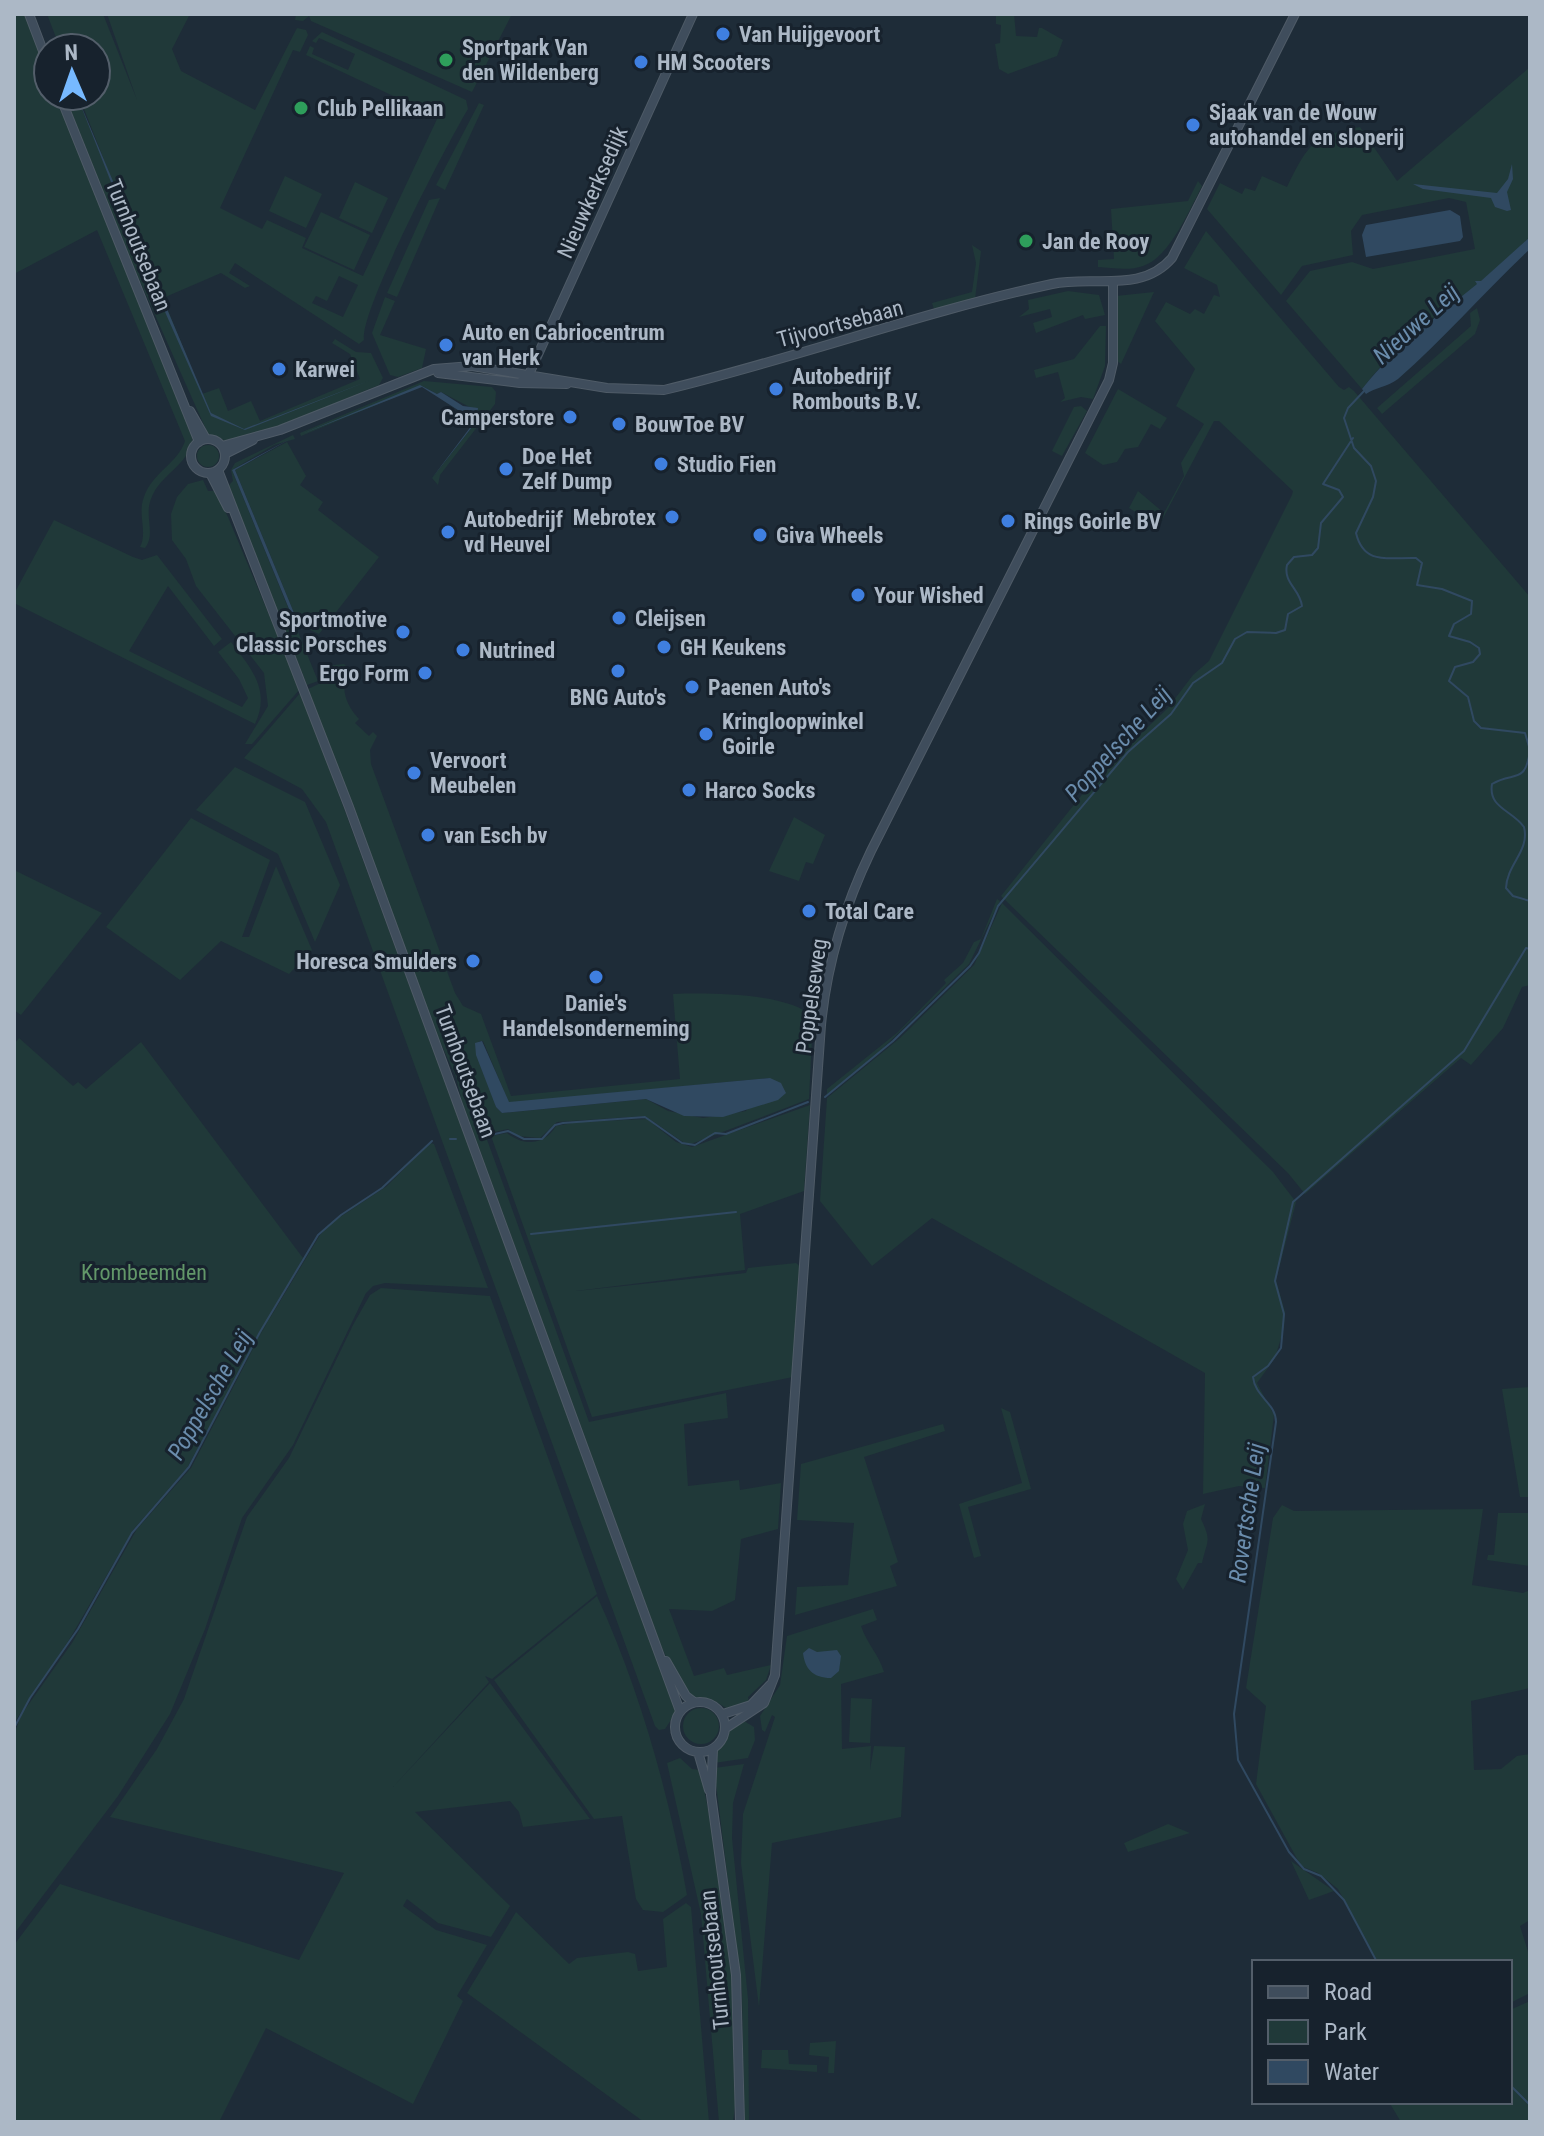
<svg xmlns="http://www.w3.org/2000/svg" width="1544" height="2136" font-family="'Roboto Condensed',sans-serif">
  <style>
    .green { fill: #203939; fill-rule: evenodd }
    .water { fill: #304961 }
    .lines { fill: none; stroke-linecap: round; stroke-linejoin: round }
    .stream { stroke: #304961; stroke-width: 2 }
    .secondary-casing { stroke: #4f5b67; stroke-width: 10 }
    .secondary { stroke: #3f4d5c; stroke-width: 8 }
    .shop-dot { fill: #3f7fe0; stroke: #17222d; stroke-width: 3 }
    .leisure-dot { fill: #2e9e5b; stroke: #17222d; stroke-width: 3 }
    .labels { text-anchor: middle; stroke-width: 6; stroke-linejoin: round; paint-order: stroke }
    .poi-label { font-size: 22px; font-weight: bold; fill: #acb8c6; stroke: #17222d; text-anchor: start }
    .street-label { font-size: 22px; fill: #acb8c6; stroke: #17222d }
    .park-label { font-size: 22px; fill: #629769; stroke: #17222d }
    .water-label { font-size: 24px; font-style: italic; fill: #6a8cac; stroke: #17222d }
  </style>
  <rect width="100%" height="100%" fill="#1e2c38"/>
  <path class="green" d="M14,14H25L43,60L48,96H53L67,123L193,437C188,468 161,472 151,499C144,516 156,534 145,548L140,547C148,532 137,514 144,497C152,473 178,463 185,441L97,230L14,274Z
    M47,14H103L137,100L107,14H190L172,49L181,71L255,110L297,28L306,30L308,35L300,52L293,50L220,208L262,229L267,220L306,238L302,248L363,276L438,117L306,55L310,46L314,48L312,54L348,70L355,54L319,38L316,43L312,41L322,32L466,100L468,109C448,142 359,312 364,340L359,344L235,263L229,273L250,286L245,288L221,273L163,298L202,394L219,388L228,411L251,401L260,421L360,379L350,354L332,343L335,339L356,352L371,353L383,378L379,385L273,429L227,441L208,434L131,261L65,96H77L138,247L79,96H96V48H60ZM339,276L358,285L343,317L312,303L316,296L327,301Z
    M296,14H512L472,92L311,21L309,16L303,21L295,20Z
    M1001,14H1014L1016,36L1037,37L1039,28H1042L1063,40L1057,56L1008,74L999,69L995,44L1000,43L1001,25L996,24V16Z
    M1530,67V237C1510,255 1482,285 1461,299C1422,323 1390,353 1362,389L1286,301L1310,271L1352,262L1373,269L1475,249L1466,202L1449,198L1362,215L1351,231L1353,255L1302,266L1281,295L1207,209L1220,183L1242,194L1245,188L1255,191L1262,176L1287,187C1308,145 1312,136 1360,127L1397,181Z
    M479,103L484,105L445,190L436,185Z
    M285,176L322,194L306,228L269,211Z
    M1198,181L1202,186C1190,209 1169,258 1143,266C1130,271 1112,268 1098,267V260L1114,259L1111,209L1188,201Z
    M355,182L388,198L372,233L339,218Z
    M440,198L397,297L387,293L429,200Z
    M321,212L370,235L354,270L304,247Z
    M1206,231L1339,387L1344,390L1349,387L1354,391L1530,597V985L1522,987L1503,1028L1471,1065L1461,1058L1305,1194L1288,1173L1001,896L1101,771L1167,709L1193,675L1209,661L1292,495L1293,491L1219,421H1214L1159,526L1129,508L1138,491L1164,513L1184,476L1181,463L1204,424L1176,406L1195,369L1155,321L1166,302L1190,314L1195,309L1204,314L1214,295L1220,297L1217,285L1184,268Z
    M972,245L981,251L975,299L938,311L934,309L932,303L972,292L976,263Z
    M1068,291L1099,295L1105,315L1085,319L1083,315L1036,333L1033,323L1052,317L1050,309L1019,317L1029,309L1028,300Z
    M1154,292L1121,364L1117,361L1116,296Z
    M385,297L395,301L380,335L426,349L422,368L398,377L390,375L372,333Z
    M1477,308L1480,320L1475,334L1382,414L1377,408L1471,326L1470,313Z
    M1100,326H1106L1105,366L1093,399L1081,397L1060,402L1065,398L1058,372L1036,378L1034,370L1074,359Z
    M424,381L492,387L496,392L495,404L440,475L438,485L432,478L476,422L479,412L441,392L437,394L422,386L301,436L300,433Z
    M1118,389L1167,418L1160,429L1151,424L1138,447L1125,449L1117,462L1103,465L1085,453Z
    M1081,406L1087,411L1062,456L1052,451L1074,407Z
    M293,435L295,439L274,445L232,470L318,681L307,685L228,486L233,481L231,470L235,463Z
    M287,442L306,476L300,485L323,502L318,510L379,557L319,634L299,625L235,470Z
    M197 456a11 11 0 1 1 22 0a11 11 0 1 1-22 0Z
    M203,480L208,491H215L228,517L300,689L252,744H245L268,706L264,673L196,586L186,559L172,540L171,514L177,497L188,484Z
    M54,520L133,557L142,560L157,555L222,639L214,646L168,586L129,651L242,707L248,698L239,679L218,652L231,642C251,668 271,690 255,724L14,603V594Z
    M344,664L351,671C338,686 346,705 359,719L355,723L369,736L373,732L377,736L370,750L371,764L455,993L463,1006L481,1014L511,1096L680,1079L673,994C707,993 788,992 813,1017L809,1099L691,1144L683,1142L645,1116L557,1122L540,1138L518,1136L508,1129L485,1134L589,1422L726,1393L728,1418L684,1424L688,1486L739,1480L740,1490L781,1483L778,1529L741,1539L735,1600L712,1611L669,1609L694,1676L724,1668L727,1675L771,1665L766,1680L748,1697L749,1703L729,1710L715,1701L693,1697L672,1669L661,1646L462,1102L456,1077L437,1035L308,689L325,681L327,675L324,666ZM479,1041H483L509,1103L770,1078L746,1111L703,1118L668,1111L646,1099L502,1113L496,1107Z
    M301,692L677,1711L665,1729L659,1730L655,1726L326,822L302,789L244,758Z
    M235,767L305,802L340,885L315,942L278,854L196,810Z
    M794,817L825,835L813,864L806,862L799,881L769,871Z
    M191,818L270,860L242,937H249L276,866L312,950L289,974L221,941L180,980L106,927Z
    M14,870L102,913L21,1015L14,1010Z
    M997,899L1000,901L969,964L878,1053L827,1095V1089L898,1032L946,983L944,980L963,963L974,942L981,939Z
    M1002,903L1273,1172L1296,1202L1276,1280L1285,1312L1284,1328L1275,1358L1257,1383L1274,1415L1265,1488L1239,1486L1203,1494L1205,1373L932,1218L872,1266L820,1201L827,1098L900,1038L974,965Z
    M19,1038L73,1086L78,1082L86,1089L141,1042L303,1258L187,1468L133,1530L69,1640L14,1723V1044Z
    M810,1105L804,1191L740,1214L745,1270L576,1291L746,1273L748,1268L796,1263L800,1266L793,1377L592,1417L491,1136L507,1133C524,1147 545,1145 556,1126L578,1122L647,1119L676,1142L692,1147Z
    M430,1143L434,1144L488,1288L385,1283L373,1286L366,1293L293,1445L242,1518L205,1629L170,1714L118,1796L14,1934V1735L21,1715L72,1643L137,1529L191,1468L264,1328L320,1235L334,1221L387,1186Z
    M381,1288L490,1296L597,1594L492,1679L485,1676L489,1682L393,1787L490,1683L590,1819L523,1827L519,1812L510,1801L415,1812L510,1906L491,1937L438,1923L407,1899L403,1906L436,1930L487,1945L457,1996L463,2001L413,2104L266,2028L219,2122H14V1945L60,1884L299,1960L344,1873L110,1817L157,1749L184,1699L247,1517L289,1458L353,1325L370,1295Z
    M1530,1387V1497H1520L1502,1389Z
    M1001,1408L1010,1412L1031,1489L968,1507L981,1556L974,1558L959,1504L1022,1483Z
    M943,1424L945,1431L864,1457L898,1562L890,1566L897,1586L795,1615L797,1587L848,1585L854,1523L797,1520L801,1464Z
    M1205,1504L1201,1519C1212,1542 1207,1540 1202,1563H1198L1183,1590L1176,1579L1188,1550L1183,1524L1187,1511Z
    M1282,1505L1294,1511L1483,1509L1472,1585L1523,1593L1530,1590V1688L1471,1701L1474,1770L1501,1769L1517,1756L1530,1754V1920L1520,1926L1530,1958V1993L1510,2003V1962H1378L1338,1889L1318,1873L1301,1866L1256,1784L1266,1706L1246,1688L1273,1518Z
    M1498,1513H1530V1566L1487,1560L1488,1555H1494Z
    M597,1596C640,1690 669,1794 687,1895L663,1912L643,1910L636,1899L622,1816L594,1819L494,1680Z
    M873,1609L877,1620L861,1626C867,1644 878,1653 884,1672L841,1684L842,1749L871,1746L870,1770L874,1746L905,1747L901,1817L772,1843L759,2007L741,1863L743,1814L775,1717L772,1715L765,1732L762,1730L760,1716L780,1685L787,1636Z
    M851,1698L872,1699L870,1743L849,1742Z
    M683 1726a18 18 0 1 1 36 0a18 18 0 1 1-36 0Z
    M744,1721L754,1727L755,1740L748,1758L714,1763C715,1747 729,1727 744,1721Z
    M680,1758L692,1769L700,1770C722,1875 749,2016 733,2122H719L701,1914L667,1763Z
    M744,1764L733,1803L732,1838L748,1999L749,2122H744L742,1993L714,1768Z
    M1168,1824L1190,1833L1128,1852L1124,1843Z
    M1291,1861L1334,1891L1309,1900Z
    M686,1903L691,1907L709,2122H644L467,1993L516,1912L569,1964L577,1958L628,1952L635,1954L638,1971L667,1967L663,1919Z
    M1530,2001V2122H1401L1389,2102H1510V2010Z
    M836,2041L834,2073H828L829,2057L809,2055L810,2043Z
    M762,2050H788L789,2064L817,2065V2072L761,2068Z"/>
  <path class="water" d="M77,96L211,413L244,429L371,380L245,430L211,416L139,253Z
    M1512,164L1513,179L1507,192L1511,210L1507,211L1495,207L1491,198L1423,189L1413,184L1497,193L1508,179Z
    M1450,210L1460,216L1463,237L1460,241L1366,257L1362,235L1366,225Z
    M1530,237V249C1485,291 1445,338 1398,379C1387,387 1374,388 1366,394L1362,389C1398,344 1434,319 1477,284L1475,281H1481Z
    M420,385L437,394L441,392L463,406L478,408L476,422L432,478L475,421L422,387L302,434Z
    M290,439L235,470L299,625L296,626L232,470Z
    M482,1041L509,1102L770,1078L781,1083L786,1093L778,1100L723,1117L684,1116L646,1099L502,1113L496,1107L476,1055L475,1043Z
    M809,1648L817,1652L837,1650L841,1656L839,1671L831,1678C813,1678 805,1669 803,1653Z"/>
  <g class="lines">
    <path class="stream" d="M1365,390L1348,408L1344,418L1354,448L1371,466L1376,481L1373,497L1356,533C1364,566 1389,557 1416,558L1422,563L1417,585L1442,589L1472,601L1471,614L1454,624L1449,636L1470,642L1479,648L1480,654L1473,662L1455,667L1449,681L1468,697L1474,721L1481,728L1525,733L1530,750
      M1530,751C1525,785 1514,771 1492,784C1488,808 1512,810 1524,827C1530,851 1507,864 1506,888L1513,896L1530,901
      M825,1097L893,1041L970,966L979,953L998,906L1128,752L1171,714L1193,683L1222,663L1235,639L1247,632L1276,633L1285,630L1288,614L1302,606C1300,589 1283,583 1287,565L1294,557L1312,555L1318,548L1321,523L1343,497L1339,490L1323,484L1353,438
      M486,1136L508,1131L524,1139H542L555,1125L563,1123L645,1117L682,1143L695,1145L715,1133L726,1134L808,1102
      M450,1139H456
      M531,1234L736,1212
      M14,1728L30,1698L78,1629L132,1533L189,1467L260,1332L318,1235L341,1215L382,1188L432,1141
      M1377,1962L1344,1900L1321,1876L1304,1869L1289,1852L1238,1760L1234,1714L1276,1422C1276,1403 1255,1397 1253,1377L1268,1366L1281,1348L1284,1314L1275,1281L1293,1202L1464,1051L1526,948L1530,949
      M1510,2085L1530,2105"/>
    <defs>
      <path id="secondary" d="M29,14L48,64
        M60,96L199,442
        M438,373L520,383L567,384
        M520,383L530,372L693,14
        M190,411L206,439
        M191 456a17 17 0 1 1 34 0a17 17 0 1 1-34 0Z
        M222,446L280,430L434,369L472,366L607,388L664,390C794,359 921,312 1052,284C1093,275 1141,294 1172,258L1295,14
        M225,454L253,440
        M218,470L349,807L680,1711
        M210,473L228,508
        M666,1661L686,1696L694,1702
        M675 1727a25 25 0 1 1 50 0a25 25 0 1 1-50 0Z
        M723,1714L751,1705L770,1685
        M726,1728L764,1703L775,1675L821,1025C827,963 844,907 871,851L1109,380L1113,363V281
        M713,1749L711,1795L736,1975L740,2122
        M698,1752L709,1790"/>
    </defs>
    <use href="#secondary" class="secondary-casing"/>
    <use href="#secondary" class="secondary"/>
  </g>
  <g class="shop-dot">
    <circle cx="723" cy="34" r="8"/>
    <circle cx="641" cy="62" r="8"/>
    <circle cx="1193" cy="125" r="8"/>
    <circle cx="446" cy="345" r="8"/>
    <circle cx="279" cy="369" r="8"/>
    <circle cx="776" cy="389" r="8"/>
    <circle cx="570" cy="417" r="8"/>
    <circle cx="619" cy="424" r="8"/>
    <circle cx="661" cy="464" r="8"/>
    <circle cx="506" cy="469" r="8"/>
    <circle cx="672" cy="517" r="8"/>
    <circle cx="1008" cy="521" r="8"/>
    <circle cx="448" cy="532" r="8"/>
    <circle cx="760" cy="535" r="8"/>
    <circle cx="858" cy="595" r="8"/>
    <circle cx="619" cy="618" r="8"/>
    <circle cx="403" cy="632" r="8"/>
    <circle cx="664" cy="647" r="8"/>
    <circle cx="463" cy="650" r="8"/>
    <circle cx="618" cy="671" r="8"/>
    <circle cx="425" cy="673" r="8"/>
    <circle cx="692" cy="687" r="8"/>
    <circle cx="706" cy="734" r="8"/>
    <circle cx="414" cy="773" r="8"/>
    <circle cx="689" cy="790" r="8"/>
    <circle cx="428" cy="835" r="8"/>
    <circle cx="809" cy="911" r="8"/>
    <circle cx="473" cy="961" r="8"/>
    <circle cx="596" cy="977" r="8"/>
  </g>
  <g class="leisure-dot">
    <circle cx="446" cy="60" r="8"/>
    <circle cx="301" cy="108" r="8"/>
    <circle cx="1026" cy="241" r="8"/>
  </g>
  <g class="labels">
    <g class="poi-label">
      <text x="739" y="42">Van Huijgevoort</text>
      <text x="462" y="55">Sportpark Van<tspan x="462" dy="25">den Wildenberg</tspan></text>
      <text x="657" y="70">HM Scooters</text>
      <text x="317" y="116">Club Pellikaan</text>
      <text x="1209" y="120">Sjaak van de Wouw<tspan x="1209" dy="25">autohandel en sloperij</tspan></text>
      <text x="1042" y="249">Jan de Rooy</text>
      <text x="462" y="340">Auto en Cabriocentrum<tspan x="462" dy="25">van Herk</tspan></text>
      <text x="295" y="377">Karwei</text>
      <text x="792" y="384">Autobedrijf<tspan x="792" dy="25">Rombouts B.V.</tspan></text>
      <text x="554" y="425" text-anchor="end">Camperstore</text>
      <text x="635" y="432">BouwToe BV</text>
      <text x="522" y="464">Doe Het<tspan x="522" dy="25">Zelf Dump</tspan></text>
      <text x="677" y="472">Studio Fien</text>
      <text x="656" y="525" text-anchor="end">Mebrotex</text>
      <text x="464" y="527">Autobedrijf<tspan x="464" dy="25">vd Heuvel</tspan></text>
      <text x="1024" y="529">Rings Goirle BV</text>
      <text x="776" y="543">Giva Wheels</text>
      <text x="874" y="603">Your Wished</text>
      <text x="635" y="626">Cleijsen</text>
      <text x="387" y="627" text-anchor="end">Sportmotive<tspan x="387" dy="25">Classic Porsches</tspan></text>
      <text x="680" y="655">GH Keukens</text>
      <text x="479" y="658">Nutrined</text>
      <text x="409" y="681" text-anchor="end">Ergo Form</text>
      <text x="708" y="695">Paenen Auto's</text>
      <text x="618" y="705" text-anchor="middle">BNG Auto's</text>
      <text x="722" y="729">Kringloopwinkel<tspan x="722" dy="25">Goirle</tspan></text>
      <text x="430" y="768">Vervoort<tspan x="430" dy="25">Meubelen</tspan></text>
      <text x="705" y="798">Harco Socks</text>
      <text x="444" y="843">van Esch bv</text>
      <text x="825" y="919">Total Care</text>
      <text x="457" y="969" text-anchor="end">Horesca Smulders</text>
      <text x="596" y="1011" text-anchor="middle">Danie's<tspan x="596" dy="25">Handelsonderneming</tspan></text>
    </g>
    <g class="street-label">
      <text transform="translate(592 192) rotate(-66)" y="8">Nieuwkerksedijk</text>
      <text transform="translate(139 245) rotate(68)" y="8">Turnhoutsebaan</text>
      <text transform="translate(840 323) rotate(-15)" y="8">Tijvoortsebaan</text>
      <text transform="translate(811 996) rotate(-82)" y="8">Poppelseweg</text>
      <text transform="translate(466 1071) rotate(70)" y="8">Turnhoutsebaan</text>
      <text transform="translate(714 1960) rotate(-96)" y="8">Turnhoutsebaan</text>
    </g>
    <g class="park-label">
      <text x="144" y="1280">Krombeemden</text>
    </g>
    <g class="water-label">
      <text transform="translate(1416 324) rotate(-42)" y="8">Nieuwe Leij</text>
      <text transform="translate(1118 744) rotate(-48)" y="8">Poppelsche Leij</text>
      <text transform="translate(210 1395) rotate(-60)" y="8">Poppelsche Leij</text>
      <text transform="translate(1247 1513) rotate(-82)" y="8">Rovertsche Leij</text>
    </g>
  </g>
  <rect width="1544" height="2136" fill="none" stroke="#acb8c6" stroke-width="32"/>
  <rect x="1252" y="1960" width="260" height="144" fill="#17222d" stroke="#535e6a" stroke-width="2"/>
  <rect x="1268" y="1986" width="40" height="12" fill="#3f4d5c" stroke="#535e6a" stroke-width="2"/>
  <text x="1324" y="2000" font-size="24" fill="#acb8c6">Road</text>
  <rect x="1268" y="2020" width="40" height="24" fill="#203939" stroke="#535e6a" stroke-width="2"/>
  <text x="1324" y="2040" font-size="24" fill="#acb8c6">Park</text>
  <rect x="1268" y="2060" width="40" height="24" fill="#304961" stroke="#535e6a" stroke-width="2"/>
  <text x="1324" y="2080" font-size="24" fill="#acb8c6">Water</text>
  <g transform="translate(72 72) rotate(358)"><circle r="38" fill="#17222d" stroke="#535e6a" stroke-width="2"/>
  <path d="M0-6L14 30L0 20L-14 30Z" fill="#77b9ff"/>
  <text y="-12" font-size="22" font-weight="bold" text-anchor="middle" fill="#acb8c6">N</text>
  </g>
</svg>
